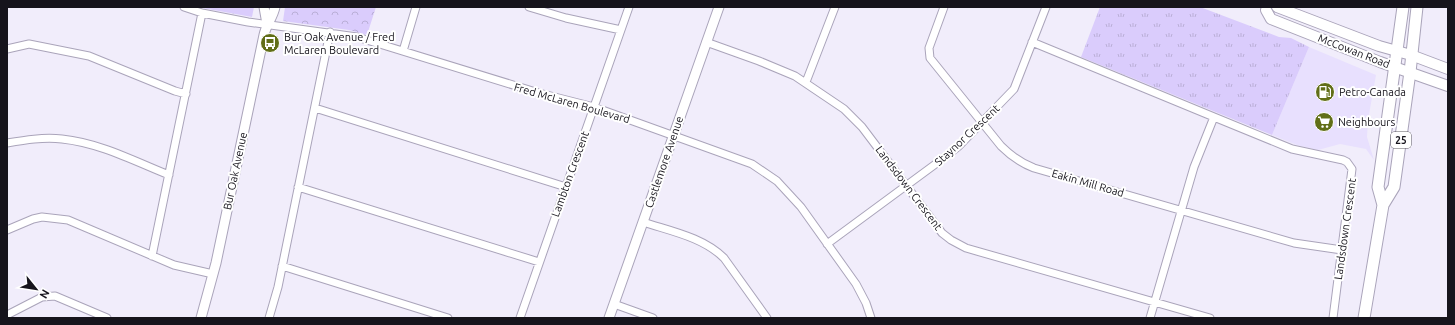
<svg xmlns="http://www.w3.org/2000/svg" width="1455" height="325" font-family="Ubuntu,sans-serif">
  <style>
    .built { fill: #e8e0fe }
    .grass { fill: url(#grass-tufts) }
    .park { fill: url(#park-crowns) }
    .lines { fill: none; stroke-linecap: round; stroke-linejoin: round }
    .minor-casing { stroke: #aaa4ba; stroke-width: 9 }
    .tertiary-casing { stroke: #aaa4ba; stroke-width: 11 }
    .secondary-casing { stroke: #aaa4ba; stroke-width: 12 }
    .primary-casing { stroke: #aaa4ba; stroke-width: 13 }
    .minor { stroke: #fff; stroke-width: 7 }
    .tertiary { stroke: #fff; stroke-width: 9 }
    .secondary { stroke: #fff; stroke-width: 10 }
    .primary { stroke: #fff; stroke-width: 11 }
    .labels { text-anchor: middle; stroke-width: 4; stroke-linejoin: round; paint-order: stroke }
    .shield { fill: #fff; stroke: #5c5a60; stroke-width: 1 }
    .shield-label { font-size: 10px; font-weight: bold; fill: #16141c }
    .poi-label { font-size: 11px; fill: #16141c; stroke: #fff; text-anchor: start }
    .street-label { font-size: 11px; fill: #16141c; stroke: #fff }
  </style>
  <defs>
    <pattern id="grass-tufts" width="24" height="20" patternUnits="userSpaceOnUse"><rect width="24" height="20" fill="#daccfc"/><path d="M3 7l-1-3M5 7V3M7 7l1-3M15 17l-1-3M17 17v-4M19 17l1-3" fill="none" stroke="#baaed7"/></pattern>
    <pattern id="park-crowns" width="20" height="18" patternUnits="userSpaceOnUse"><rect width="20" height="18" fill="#daccfc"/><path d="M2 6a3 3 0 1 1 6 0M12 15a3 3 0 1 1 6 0" fill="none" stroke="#baaed7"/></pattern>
  </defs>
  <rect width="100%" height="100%" fill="#f1edfb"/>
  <path class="built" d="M1309,47L1376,75L1368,120L1367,137L1374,160L1366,149L1340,144L1318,150L1297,145L1272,135Z"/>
  <path class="grass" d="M197,7H254L252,17Z
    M1100,7H1200L1279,37L1291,38L1309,47L1272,135L1081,57Z"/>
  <path class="park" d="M285,7H376L367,35L349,30L283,21Z"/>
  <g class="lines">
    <defs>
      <path id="minor" d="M184,7L202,13L248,22L357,37L539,93L594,107L752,164L777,181L801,207L856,284L866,303L871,318
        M529,7L566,18L621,30
        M944,7L929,48L930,58L1001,146C1011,156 1021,163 1034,168L1294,243L1342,250
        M706,42L759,61L795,76L844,109L862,127L942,233L951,240L966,248L1210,318
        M1032,42L1214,117L1194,167L1150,318
        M7,49L29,44L89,56L175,91L186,94
        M403,51L416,7
        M806,82L835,7
        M315,108L566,187
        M1214,117L1292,149L1343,160L1347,162L1352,169L1333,318
        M7,143C25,140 43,137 62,139C100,143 134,161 169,175
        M298,187L539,262
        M643,222C670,231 703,237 724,258L767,318
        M7,230L33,219L42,217L68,220L174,265L213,274
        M827,244L941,160L959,146L1014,89L1046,7
        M152,256L202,13
        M282,266L448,318
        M614,304L653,318
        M7,315L42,297L55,296L107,318
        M269,318L278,287L330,32
        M520,318L629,7"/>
      <path id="tertiary" d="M264,7L267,24
        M201,318L216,263L264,35C266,25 273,17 275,7
        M609,318L719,7"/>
      <path id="secondary" d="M1277,7L1379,46L1411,55L1448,69
        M1266,10L1271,19L1380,62L1448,86"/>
      <path id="primary" d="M1383,205L1378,187L1403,7
        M1364,318L1383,205L1394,187L1410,72L1417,7"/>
    </defs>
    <use href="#minor" class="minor-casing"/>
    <use href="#tertiary" class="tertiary-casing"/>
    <use href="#secondary" class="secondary-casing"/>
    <use href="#primary" class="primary-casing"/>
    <use href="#minor" class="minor"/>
    <use href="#tertiary" class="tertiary"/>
    <use href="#secondary" class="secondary"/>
    <use href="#primary" class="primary"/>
  </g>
  <defs>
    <symbol id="bus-disc" viewBox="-11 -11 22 22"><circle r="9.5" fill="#616e18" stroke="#fff"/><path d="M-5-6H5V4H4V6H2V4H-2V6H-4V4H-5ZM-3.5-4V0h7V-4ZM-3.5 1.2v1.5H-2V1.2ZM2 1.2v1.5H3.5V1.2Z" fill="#fff"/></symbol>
    <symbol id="fuel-disc" viewBox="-11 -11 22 22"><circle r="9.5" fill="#616e18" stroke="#fff"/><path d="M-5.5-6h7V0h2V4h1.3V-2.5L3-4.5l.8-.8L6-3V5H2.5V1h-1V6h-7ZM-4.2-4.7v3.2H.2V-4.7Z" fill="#fff"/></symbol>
    <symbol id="supermarket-disc" viewBox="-11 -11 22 22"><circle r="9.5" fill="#616e18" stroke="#fff"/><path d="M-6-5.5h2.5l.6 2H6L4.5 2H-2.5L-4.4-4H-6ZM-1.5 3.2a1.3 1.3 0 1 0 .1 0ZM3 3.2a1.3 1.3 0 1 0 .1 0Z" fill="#fff"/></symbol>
  </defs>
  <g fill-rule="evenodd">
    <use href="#bus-disc" x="259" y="32" width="22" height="22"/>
    <use href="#fuel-disc" x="1314" y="81" width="22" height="22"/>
    <use href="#supermarket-disc" x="1313" y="111" width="22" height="22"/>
  </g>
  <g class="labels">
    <rect class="shield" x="1391" y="132" width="20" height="16" rx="3"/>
    <g class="shield-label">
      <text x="1401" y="144">25</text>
    </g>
    <g class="poi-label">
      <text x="284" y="41">Bur Oak Avenue / Fred<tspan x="284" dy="13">McLaren Boulevard</tspan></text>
      <text x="1339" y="96">Petro-Canada</text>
      <text x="1338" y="126">Neighbours</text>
    </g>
    <g class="street-label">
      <text transform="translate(1354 51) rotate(21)" y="4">McCowan Road</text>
      <text transform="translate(572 103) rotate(16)" y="4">Fred McLaren Boulevard</text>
      <text transform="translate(967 135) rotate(-43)" y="4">Staynor Crescent</text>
      <text transform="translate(664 162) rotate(-71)" y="4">Castlemore Avenue</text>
      <text transform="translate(235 171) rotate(-78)" y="4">Bur Oak Avenue</text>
      <text transform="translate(570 174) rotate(-70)" y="4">Lambton Crescent</text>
      <text transform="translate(1088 183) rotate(16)" y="4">Eakin Mill Road</text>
      <text transform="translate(909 188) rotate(53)" y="4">Landsdown Crescent</text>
      <text transform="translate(1345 229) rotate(-82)" y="4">Landsdown Crescent</text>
    </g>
  </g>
  <rect width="1455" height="325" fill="none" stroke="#16141c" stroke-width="16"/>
  <g transform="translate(36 289) rotate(120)" stroke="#ffffff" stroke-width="3" paint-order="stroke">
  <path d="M0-3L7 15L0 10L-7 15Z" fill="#16141c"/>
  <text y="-6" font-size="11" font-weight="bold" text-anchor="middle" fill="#16141c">N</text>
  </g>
</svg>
